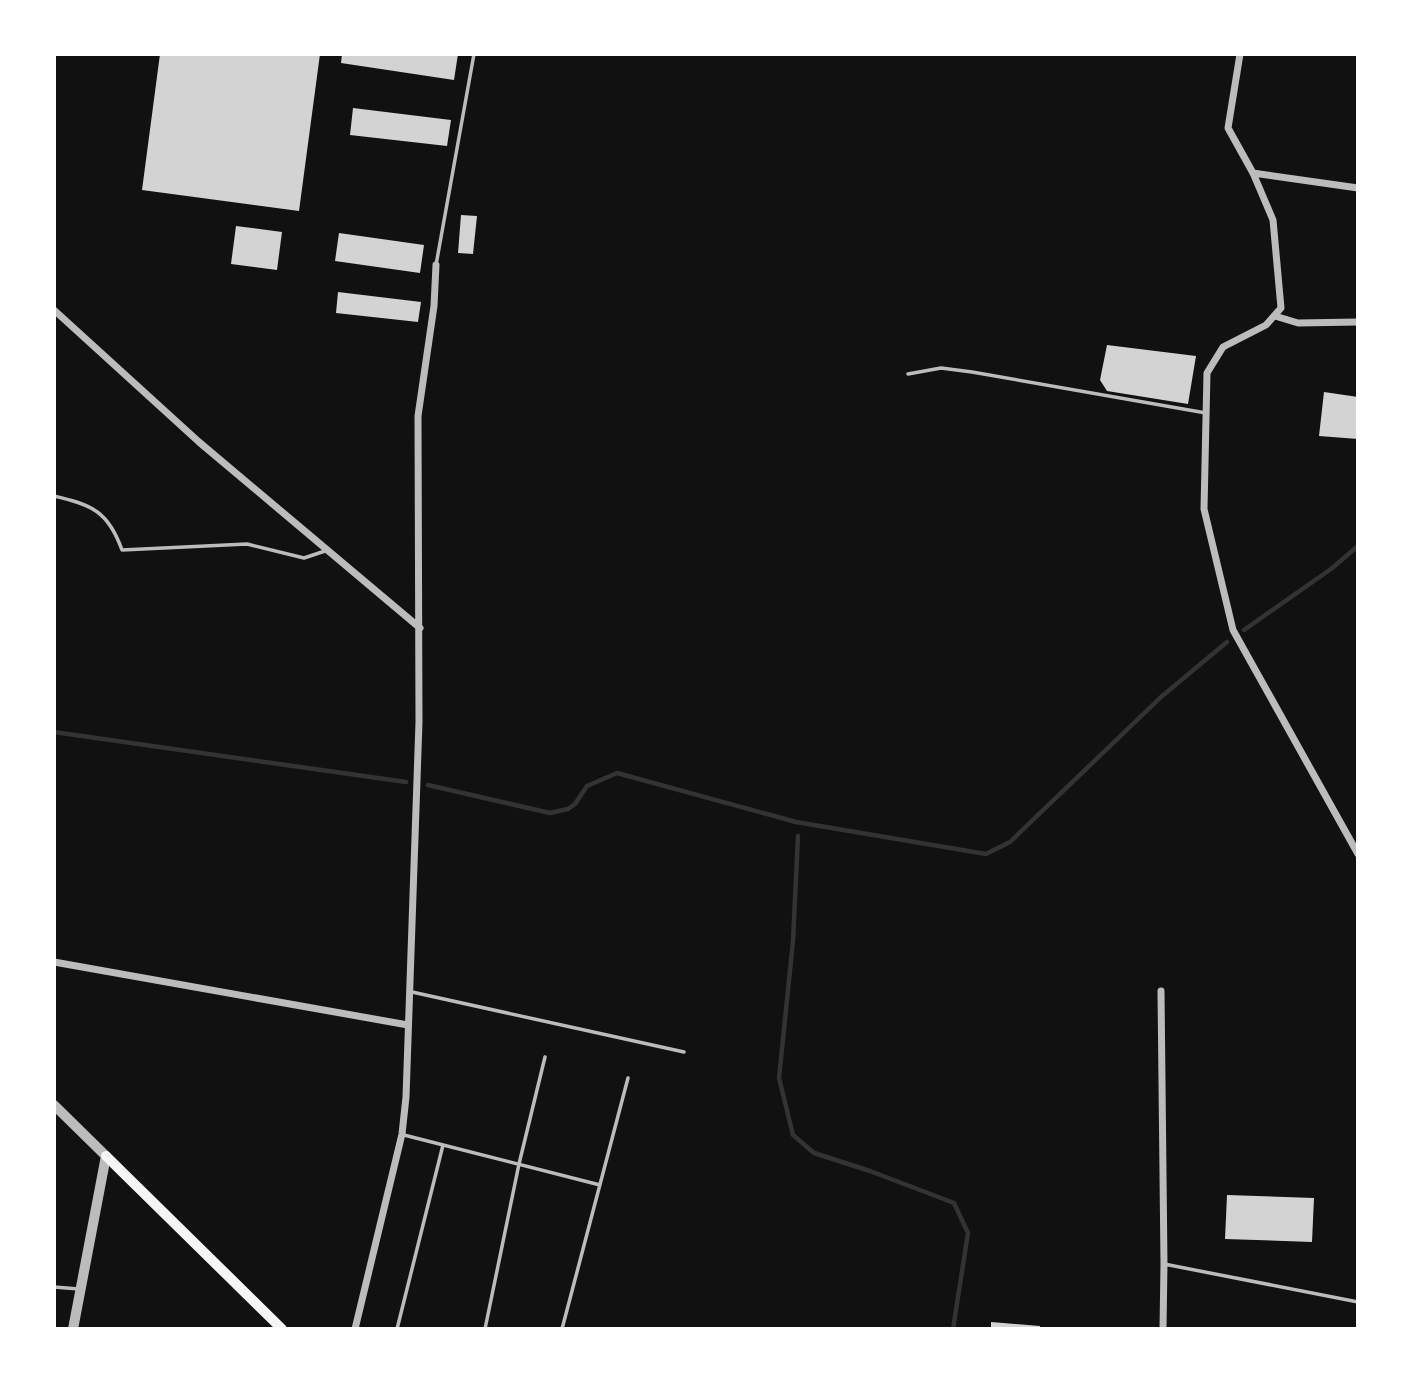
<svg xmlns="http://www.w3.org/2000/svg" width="1412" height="1383" font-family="'Times New Roman',serif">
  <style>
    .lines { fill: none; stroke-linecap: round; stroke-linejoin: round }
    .stream { stroke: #333; stroke-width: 4.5 }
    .building { fill: #d3d3d3 }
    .service { stroke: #bcbcbc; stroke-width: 3.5 }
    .minor { stroke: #bcbcbc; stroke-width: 7 }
    .tertiary { stroke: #bcbcbc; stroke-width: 10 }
    .secondary { stroke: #f5f5f5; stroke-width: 10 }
  </style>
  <rect width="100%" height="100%" fill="#111"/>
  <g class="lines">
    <path class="stream" d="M1244,630L1331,569L1358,546
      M54,732L406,782
      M428,785L550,813L568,809L575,804L587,786L617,773L796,822L986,854L1010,842L1161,697L1227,642
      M798,836L793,941L779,1078L793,1135L814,1153L870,1171L954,1203L968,1233L953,1329"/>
  </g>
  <path class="building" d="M160,54H320L299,211L142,190Z
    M342,54H458L454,80L341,63Z
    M353,108L451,120L447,146L350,135Z
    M461,215L477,216L473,254L458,253Z
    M236,226L282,232L277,270L231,264Z
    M339,233L424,245L420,273L335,261Z
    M338,292L421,302L418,322L336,313Z
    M1107,345L1196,356L1188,404L1107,391L1100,380Z
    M1324,392L1358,397V439L1319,436Z
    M1227,1195L1314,1198L1312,1242L1225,1239Z
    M991,1322L1040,1326V1329H991Z"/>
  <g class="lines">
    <path class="service" d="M436,265L474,54
      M908,374L941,368L972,372L1206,413
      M54,496C92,505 108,511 122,550L247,544L304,558L328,550
      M412,992L684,1052
      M404,1135L600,1185
      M1164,1264L1358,1302
      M54,1287L79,1289
      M397,1329L443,1145
      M485,1329L519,1164L545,1057
      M562,1329L628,1078"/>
    <path class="minor" d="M1240,54L1228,128L1253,173L1273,220L1281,308L1266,325L1223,347L1207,373L1204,509L1233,630L1358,854
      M1253,173L1358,188
      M54,310L199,442L420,628
      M1275,316L1298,323L1358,322
      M54,962L408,1025
      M1161,991L1164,1264L1163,1329
      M355,1329L402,1134L406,1097L419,722L418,416L434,306L436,265"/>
    <path class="tertiary" d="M54,1105L106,1156L73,1329"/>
    <path class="secondary" d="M106,1156L282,1329"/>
  </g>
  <rect width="1412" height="1383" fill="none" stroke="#ffffff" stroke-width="112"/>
</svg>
